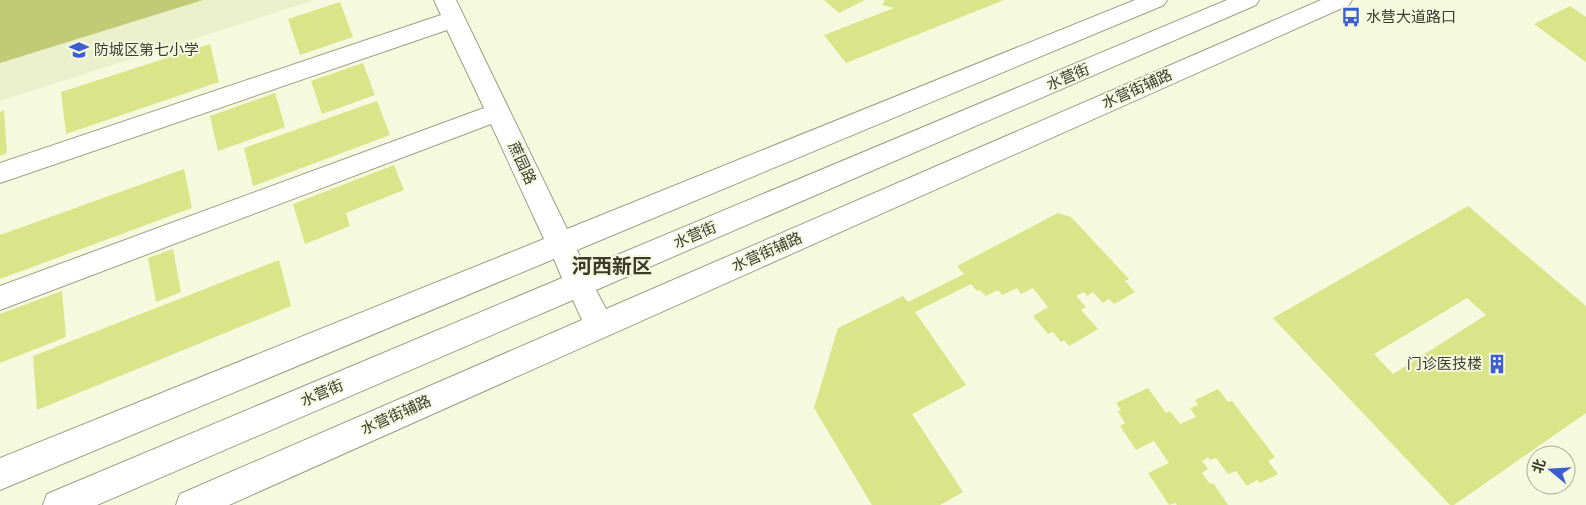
<svg xmlns="http://www.w3.org/2000/svg" width="1586" height="505" font-family="Karla,'Noto Sans SC',sans-serif">
  <style>
    .built { fill: #ebf0cc }
    .green { fill: #c1cb75 }
    .building { fill: #dae589; fill-rule: evenodd }
    .lines { fill: none; stroke-linecap: round; stroke-linejoin: round }
    .minor-casing { stroke: #9b9f85; stroke-width: 2 }
    .minor { fill: #fff; fill-rule: evenodd }
    .labels { text-anchor: middle; stroke-width: 4; stroke-linejoin: round; paint-order: stroke }
    .poi-label { font-size: 15px; fill: #3a3b30; stroke: #f5f9dd; text-anchor: start }
    .street-label { font-size: 15px; fill: #3a3b30; stroke: #f5f9dd }
    .district-label { font-size: 20px; font-weight: bold; fill: #3a3c25; stroke: #f5f9dd }
  </style>
  <rect width="100%" height="100%" fill="#f5f9dd"/>
  <path class="built" d="M0,0H315L0,101Z"/>
  <path class="green" d="M0,0H203L0,63Z"/>
  <path class="building" d="M824,0H865L839,13Z
    M885,0H1004L846,63L824,35L894,8L882,5Z
    M340,2L353,37L300,55L288,19Z
    M1570,6L1586,17V62L1534,24Z
    M210,44L219,82L66,134L61,92Z
    M363,63L375,95L322,114L311,81Z
    M275,93L285,127L218,151L210,116Z
    M377,101L390,135L253,186L244,148Z
    M4,110L7,153L0,156V112Z
    M394,165L404,190L346,213L350,226L305,244L293,204Z
    M184,169L192,208L0,279V235Z
    M1468,206L1586,306V413L1454,505H1450L1273,318ZM1467,298L1486,315L1393,374L1374,354Z
    M1058,213L1071,217L1129,279L1125,281L1135,292L1114,304L1109,299L1103,303L1093,292L1087,296L1084,292L1076,296L1086,307L1081,310L1098,329L1069,346L1064,340L1061,342L1053,332L1048,334L1033,316L1048,307L1033,288L1021,294L1017,288L1002,295L998,290L986,296L980,290L977,291L971,284L915,312L966,385L912,414L963,492L940,505H872L814,408L838,328L903,296L908,302L964,274L957,266Z
    M173,249L181,292L156,302L148,258Z
    M279,260L291,306L37,410L33,356Z
    M62,291L66,337L0,363V314Z
    M1148,388L1166,413L1170,411L1180,424L1196,417L1190,408L1198,405L1195,400L1218,389L1228,402L1232,401L1275,457L1268,461L1278,474L1260,483L1257,480L1247,486L1236,471L1228,474L1216,458L1210,460L1208,457L1202,461L1208,469L1202,473L1210,484L1213,483L1228,505H1177L1175,503L1169,505L1148,473L1169,463L1154,441L1136,450L1120,426L1125,423L1118,412L1121,410L1116,403Z"/>
  <g class="lines">
    <defs>
      <path id="minor" d="M434,0H456L567,229L1135,0H1167L1164,5L577,250L586,268L1227,0H1259L1256,5L596,290L606,309L1321,0H1352L1349,5L229,505H176L180,494L582,320L573,300L97,505H43L47,494L562,278L554,259L0,490V458L544,239L491,124L0,310V286L484,108L447,30L0,183V163L441,15Z"/>
    </defs>
    <use href="#minor" class="minor-casing"/>
    <use href="#minor" class="minor"/>
  </g>
  <defs>
    <symbol id="bus-bare" viewBox="-9 -9 18 18"><path d="M-5-6H5V4H4V6H2V4H-2V6H-4V4H-5ZM-3.5-4V0h7V-4ZM-3.5 1.2v1.5H-2V1.2ZM2 1.2v1.5H3.5V1.2Z" fill="#3b5fd0" stroke="#f5f9dd" stroke-width="2.5" paint-order="stroke"/></symbol>
    <symbol id="school-bare" viewBox="-9 -9 18 18"><path d="M0-5L7-2L0 1L-7-2ZM-4 1L0 2.5L4 1V4Q0 6-4 4Z" fill="#3b5fd0" stroke="#f5f9dd" stroke-width="2.5" paint-order="stroke"/></symbol>
    <symbol id="building-bare" viewBox="-9 -9 18 18"><path d="M-4-6H4V6H1V3H-1V6H-4ZM-2.5-4.3h1.7v1.8h-1.7ZM.8-4.3h1.7v1.8H.8ZM-2.5-1h1.7V.8h-1.7ZM.8-1h1.7V.8H.8Z" fill="#3b5fd0" stroke="#f5f9dd" stroke-width="2.5" paint-order="stroke"/></symbol>
  </defs>
  <g fill-rule="evenodd">
    <use href="#bus-bare" x="1337" y="3" width="28" height="28"/>
    <use href="#school-bare" x="65" y="36" width="28" height="28"/>
    <use href="#building-bare" x="1483" y="350" width="28" height="28"/>
  </g>
  <g class="labels">
    <g class="poi-label">
      <text x="1366" y="22">水营大道路口</text>
      <text x="94" y="55">防城区第七小学</text>
      <text x="1482" y="369" text-anchor="end">门诊医技楼</text>
    </g>
    <g class="street-label">
      <text transform="translate(1068 77) rotate(-23)" y="5">水营街</text>
      <text transform="translate(1137 89) rotate(-24)" y="5">水营街辅路</text>
      <text transform="translate(522 163) rotate(65)" y="5">蔗园路</text>
      <text transform="translate(695 235) rotate(-23)" y="5">水营街</text>
      <text transform="translate(767 252) rotate(-24)" y="5">水营街辅路</text>
      <text transform="translate(322 393) rotate(-23)" y="5">水营街</text>
      <text transform="translate(396 415) rotate(-24)" y="5">水营街辅路</text>
    </g>
    <g class="district-label">
      <text x="612" y="273">河西新区</text>
    </g>
  </g>
  <g transform="translate(1551 470) rotate(288)"><circle r="24" fill="#f5f9dd" stroke="#aaad98"/>
  <path d="M0-4L9 19L0 12L-9 19Z" fill="#3b5fd0"/>
  <text y="-8" font-size="14" font-weight="bold" text-anchor="middle" fill="#3a3b30">北</text>
  </g>
</svg>
